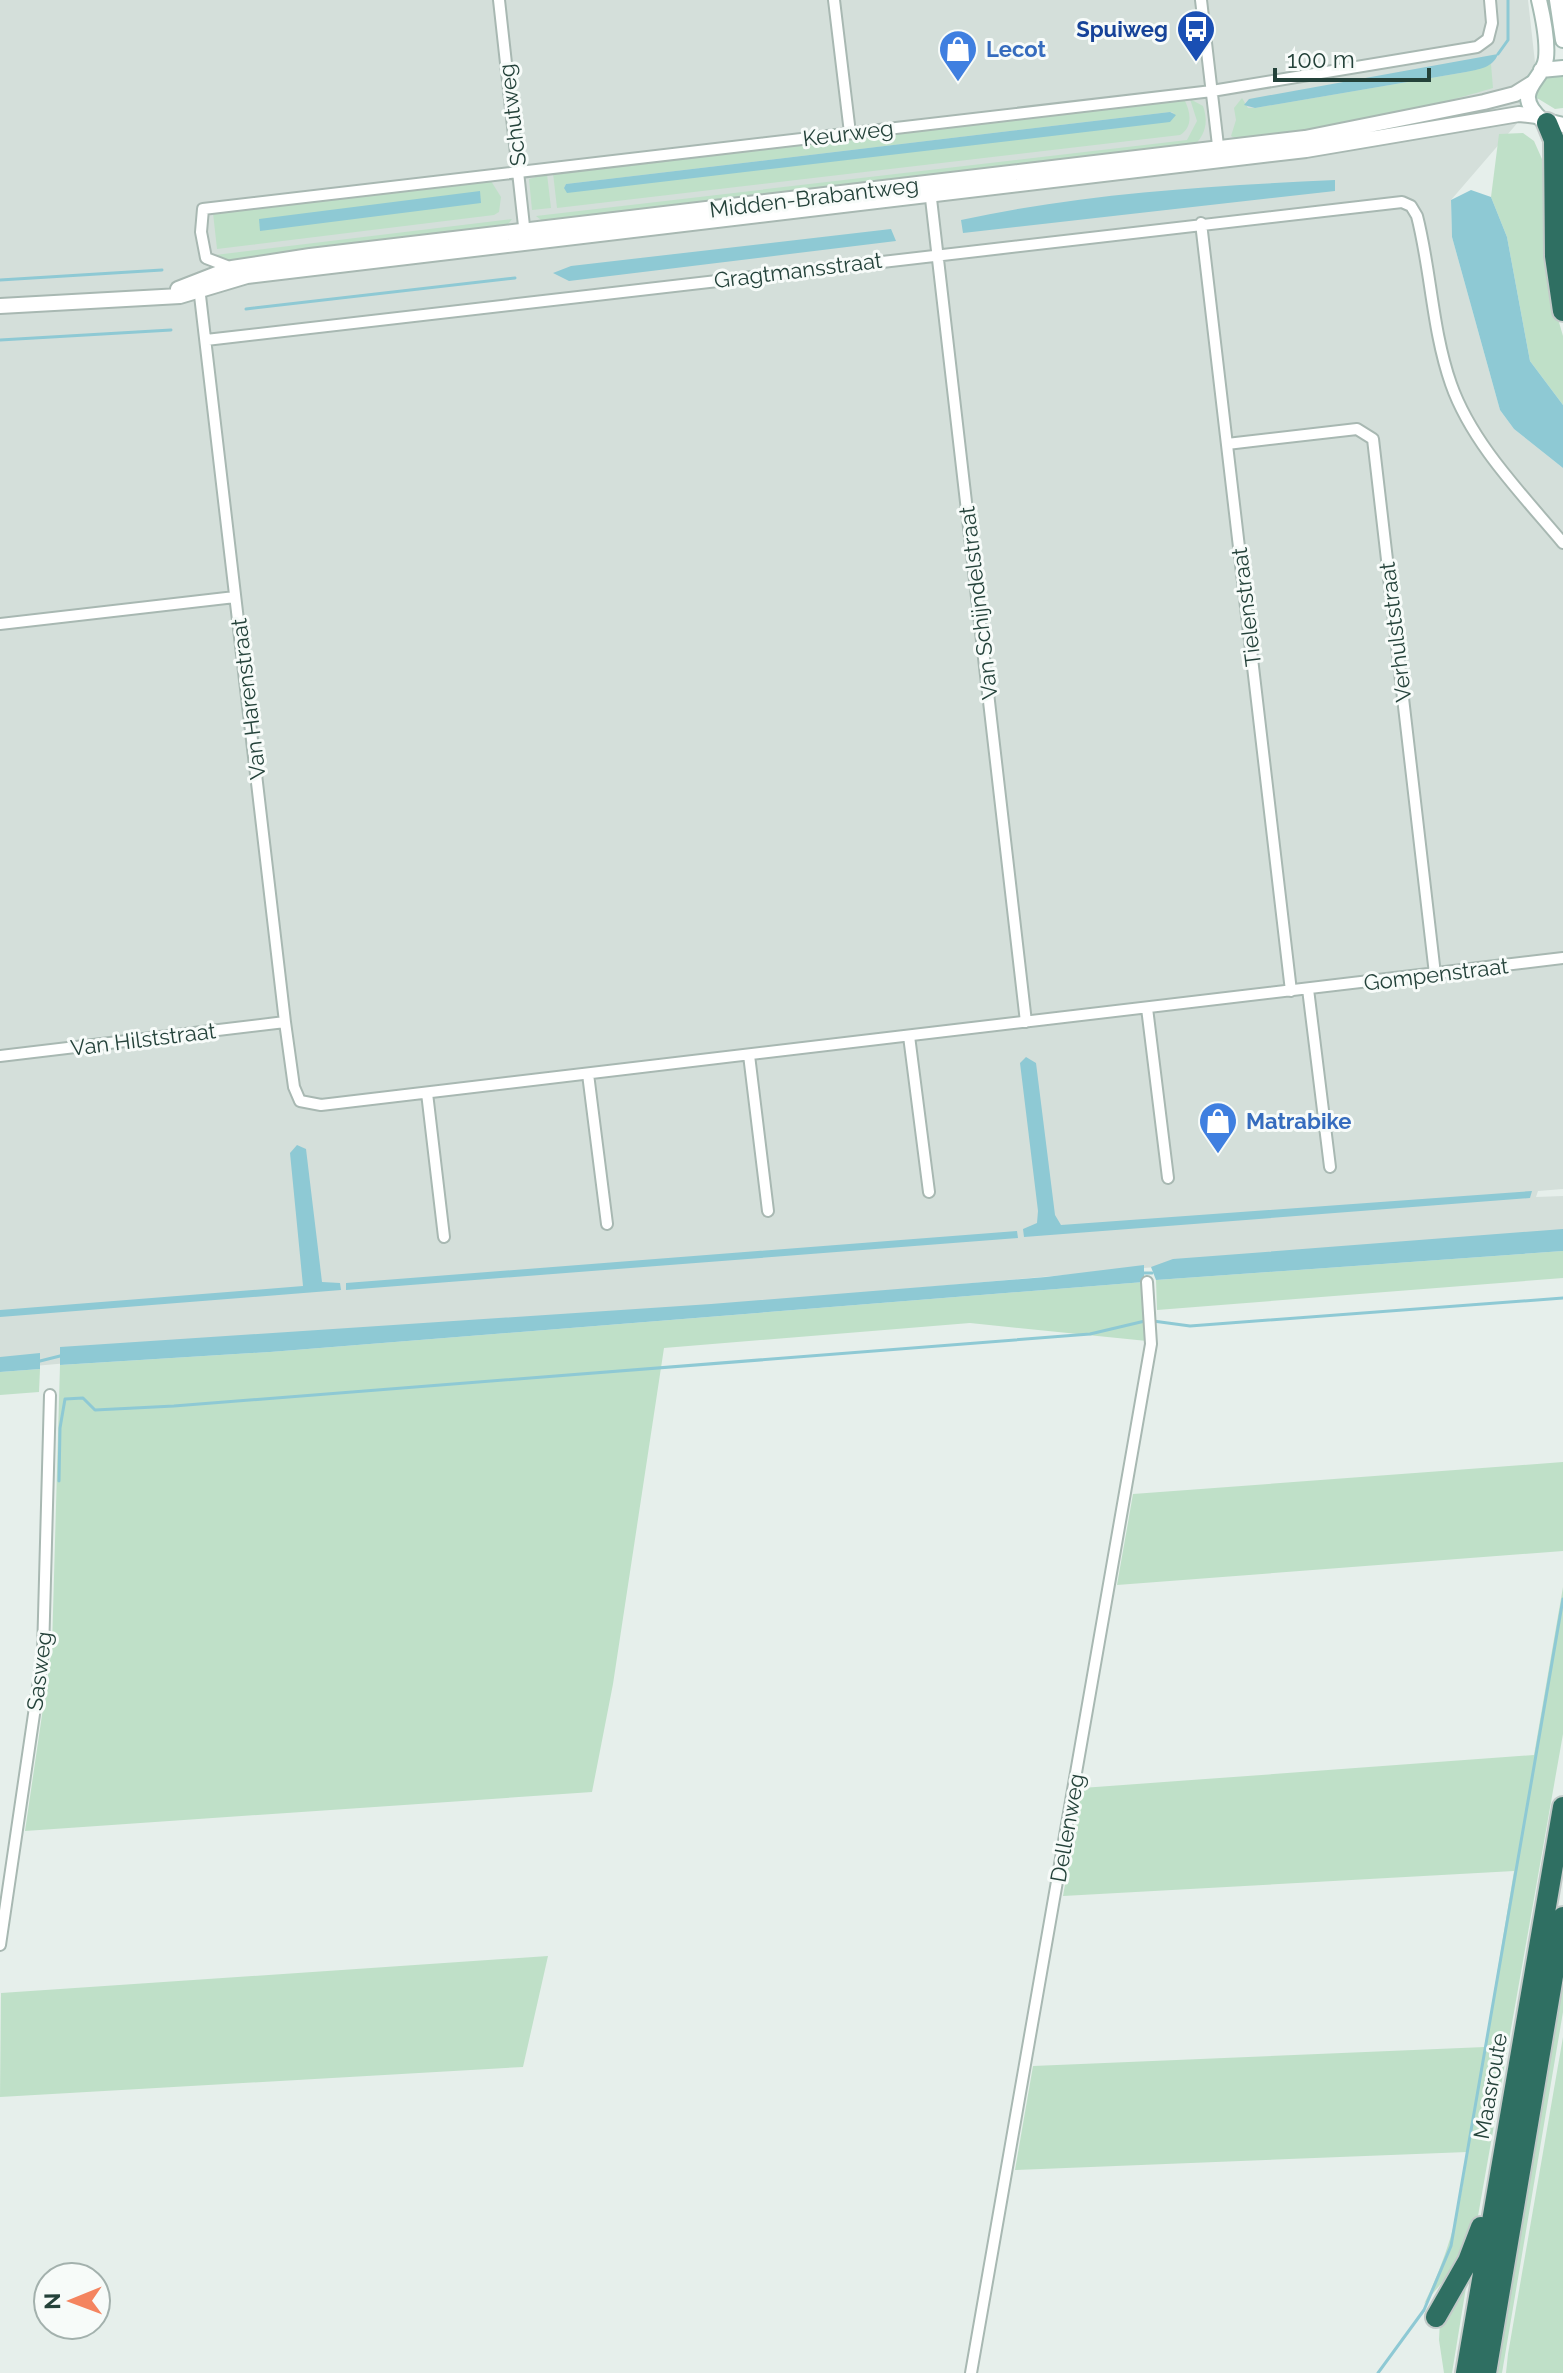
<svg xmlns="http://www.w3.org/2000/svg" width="1563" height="2373" font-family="Raleway,sans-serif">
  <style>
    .built { fill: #d4dfda }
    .green { fill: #bfe0c8; fill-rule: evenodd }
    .water { fill: #8ec9d4 }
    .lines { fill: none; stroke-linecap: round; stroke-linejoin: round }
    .stream { stroke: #8ec9d4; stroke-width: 3 }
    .minor-casing { stroke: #a8b8b2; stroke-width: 14 }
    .tertiary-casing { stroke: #a8b8b2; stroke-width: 18 }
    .secondary-casing { stroke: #a4bbb3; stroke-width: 18 }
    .motorway-casing { stroke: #c2cac8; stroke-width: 24 }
    .minor { stroke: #fff; stroke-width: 10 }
    .tertiary { stroke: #fff; stroke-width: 14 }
    .secondary { stroke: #fff; stroke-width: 14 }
    .motorway { stroke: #2f6f62; stroke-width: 20 }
    .labels { text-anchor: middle; stroke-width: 6; stroke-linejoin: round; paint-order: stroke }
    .transit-label { font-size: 22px; font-weight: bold; fill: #164399; stroke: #f7fbf9; text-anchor: end }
    .shop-label { font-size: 22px; font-weight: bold; fill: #366cbe; stroke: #f7fbf9; text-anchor: start }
    .street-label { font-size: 22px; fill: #24423a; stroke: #f7fbf9 }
  </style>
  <rect width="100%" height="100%" fill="#e6efeb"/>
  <path class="built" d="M0,0H1528L1539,98L1451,200L1452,237L1500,410L1514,429L1563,468V1189L1538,1191L1536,1197L1563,1196V1231L0,1369Z"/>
  <path class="green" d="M1491,64L1493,88C1453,100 1259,155 1231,136L1236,120L1234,108L1242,98L1248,108H1255L1466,72Z
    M1550,75L1563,77V108L1555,109L1537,98V89Z
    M1184,99C1191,112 1193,127 1180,135L557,208L553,173ZM1170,112L1174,113L564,188L566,184Z
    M1190,99L1203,106C1209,123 1205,137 1191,148L546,224L536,216L1187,140L1197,121Z
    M1523,133L1534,141L1542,159L1551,295L1563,336V405L1530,361L1507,237L1491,197L1499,134Z
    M547,174L551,208L532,210L529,179Z
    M491,181L501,197L499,212L494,215L217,249L213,213Z
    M512,219L506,227L223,263L215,255Z
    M1563,1251V1278L1157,1310L1156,1280Z
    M1144,1282L1147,1341L970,1323L664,1348L613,1684L592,1792L25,1831L52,1647L60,1365L270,1352Z
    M40,1369L39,1392L0,1395V1372Z
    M1563,1462V1551L1117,1585L1133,1494Z
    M1563,1587V1734L1475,2233L1461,2260L1424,2304C1448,2256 1462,2206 1467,2152L1015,2170L1033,2066L1485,2047L1514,1871L1063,1896L1082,1788L1534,1755Z
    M548,1956L523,2067L0,2097L1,1993Z
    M1563,1983V2012L1502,2373H1497Z
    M1563,2037V2373H1506L1508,2354Z
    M1470,2263L1452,2373H1444L1439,2340L1440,2320Z"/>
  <path class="water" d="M1498,54C1493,68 1479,69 1466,72L1255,108L1244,105L1249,99Z
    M1170,112L1176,115L1170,122L567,193L564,188L566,184Z
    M1335,180V191L963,233L961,220C1084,193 1210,186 1335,180Z
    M1471,190L1491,197L1507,237L1530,361L1563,405V468L1514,429L1500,410L1452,237L1451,200Z
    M480,191L481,203L260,231L259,219Z
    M891,229L896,241L569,281L553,273L571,266Z
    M1026,1057L1036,1063L1055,1215L1061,1225L1532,1191L1530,1198L1024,1237L1023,1229L1037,1223L1038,1211L1020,1063Z
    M297,1145L306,1149L322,1282L340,1283L341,1290L0,1317V1310L303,1286L290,1153Z
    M1563,1229V1251L1156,1280L1151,1267L1173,1259Z
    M1017,1231L1018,1238L346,1290V1283Z
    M1144,1265V1282L270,1352L60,1365V1347L711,1304L1046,1277Z
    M40,1353V1369L0,1372V1357Z"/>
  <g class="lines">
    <path class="stream" d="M1498,54L1508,40V0
      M0,280L162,270
      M246,309L515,278
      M0,340L171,330
      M1144,1273H1152
      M1153,1321L1190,1326L1563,1298
      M40,1361L60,1356
      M59,1481L60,1428L65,1399L83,1398L95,1410L174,1406L1090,1334L1145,1321
      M1378,2373L1424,2310L1451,2246L1563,1599"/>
    <defs>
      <path id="minor" d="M499,0L525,235
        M834,0L850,133
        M1201,0L1219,154
        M930,190L1026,1022
        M1201,223L1291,991
        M232,268L206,258L201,232L203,209L1212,91L1477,47L1488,39L1492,23L1490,0
        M199,287L285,1022L294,1087L300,1101L321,1105L1563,958
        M206,340L1402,202L1411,206L1417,216C1431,270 1432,330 1451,384C1472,444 1523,495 1563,543
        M1227,444L1357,429L1373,439L1435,974
        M0,624L235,597
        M1308,989L1330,1167
        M1147,1008L1168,1178
        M909,1036L929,1192
        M749,1055L768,1211
        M0,1056L285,1022
        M588,1074L607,1224
        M427,1093L444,1237
        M0,1945L43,1653L50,1395
        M971,2373L1151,1344L1147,1282"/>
      <path id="tertiary" d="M178,289L232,268L310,256L1305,138L1484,102L1515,94L1531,84
        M0,306L180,296L247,276L1306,150L1519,114L1537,116"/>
      <path id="secondary" d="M1539,0C1543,17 1548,40 1546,58C1544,81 1509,91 1542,120L1563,125
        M1557,0L1563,40
        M1541,70L1563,68"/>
      <path id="motorway" d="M1547,123L1554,140L1555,256L1563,311
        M1436,2317L1468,2261L1481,2227
        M1466,2373L1563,1807
        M1486,2373L1563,1917"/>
    </defs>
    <use href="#minor" class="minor-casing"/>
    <use href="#tertiary" class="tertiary-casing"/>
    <use href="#secondary" class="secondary-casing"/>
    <use href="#motorway" class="motorway-casing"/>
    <use href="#minor" class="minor"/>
    <use href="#tertiary" class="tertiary"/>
    <use href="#secondary" class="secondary"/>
    <use href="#motorway" class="motorway"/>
  </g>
  <defs>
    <symbol id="bus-pin" viewBox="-11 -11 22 30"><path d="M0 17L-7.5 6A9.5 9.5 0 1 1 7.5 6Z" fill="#1a4fb4" stroke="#f7fbf9"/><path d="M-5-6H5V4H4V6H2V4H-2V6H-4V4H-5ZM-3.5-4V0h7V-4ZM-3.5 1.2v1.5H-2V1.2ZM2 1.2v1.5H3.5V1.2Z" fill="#fff"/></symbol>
    <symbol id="shop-pin" viewBox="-11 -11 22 30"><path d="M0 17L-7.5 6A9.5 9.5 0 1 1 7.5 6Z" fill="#3f7fe0" stroke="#f7fbf9"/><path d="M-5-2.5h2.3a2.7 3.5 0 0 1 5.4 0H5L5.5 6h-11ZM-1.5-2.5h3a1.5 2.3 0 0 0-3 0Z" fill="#fff"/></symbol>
  </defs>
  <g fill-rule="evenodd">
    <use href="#bus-pin" x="1174" y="7" width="44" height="60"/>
    <use href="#shop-pin" x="936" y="27" width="44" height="60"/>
    <use href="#shop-pin" x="1196" y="1099" width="44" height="60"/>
  </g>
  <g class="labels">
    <g class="transit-label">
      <text x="1168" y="37">Spuiweg</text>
    </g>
    <g class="shop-label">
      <text x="986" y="57">Lecot</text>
      <text x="1246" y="1129">Matrabike</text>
    </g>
    <g class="street-label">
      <text transform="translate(512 115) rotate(-97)" y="8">Schutweg</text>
      <text transform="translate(848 133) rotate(-7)" y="8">Keurweg</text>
      <text transform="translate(814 197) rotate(-7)" y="8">Midden-Brabantweg</text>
      <text transform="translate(798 270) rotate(-7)" y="8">Gragtmansstraat</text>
      <text transform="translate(978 603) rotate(-97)" y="8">Van Schijndelstraat</text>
      <text transform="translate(1246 607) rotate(-97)" y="8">Tielenstraat</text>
      <text transform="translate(1395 632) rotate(-97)" y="8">Verhulststraat</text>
      <text transform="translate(248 699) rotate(-97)" y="8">Van Harenstraat</text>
      <text transform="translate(1436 974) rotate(-7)" y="8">Gompenstraat</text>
      <text transform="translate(143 1039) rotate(-7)" y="8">Van Hilststraat</text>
      <text transform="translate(39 1671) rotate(-83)" y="8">Sasweg</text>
      <text transform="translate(1067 1828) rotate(-80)" y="8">Dellenweg</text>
      <text transform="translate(1490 2086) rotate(-80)" y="8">Maasroute</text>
    </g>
  </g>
  <g transform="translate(72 2301) rotate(269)"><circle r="38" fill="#f7fbf9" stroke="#a3b1ad" stroke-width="2"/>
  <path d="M0-6L14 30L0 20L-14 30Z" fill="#f4845f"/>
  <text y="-12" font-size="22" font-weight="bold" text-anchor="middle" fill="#24423a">N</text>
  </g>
  <path d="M1275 68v12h154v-12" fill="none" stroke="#24423a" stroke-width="4"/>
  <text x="1287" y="68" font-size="24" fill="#24423a" stroke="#f7fbf9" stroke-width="6" paint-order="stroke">100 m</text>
</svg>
